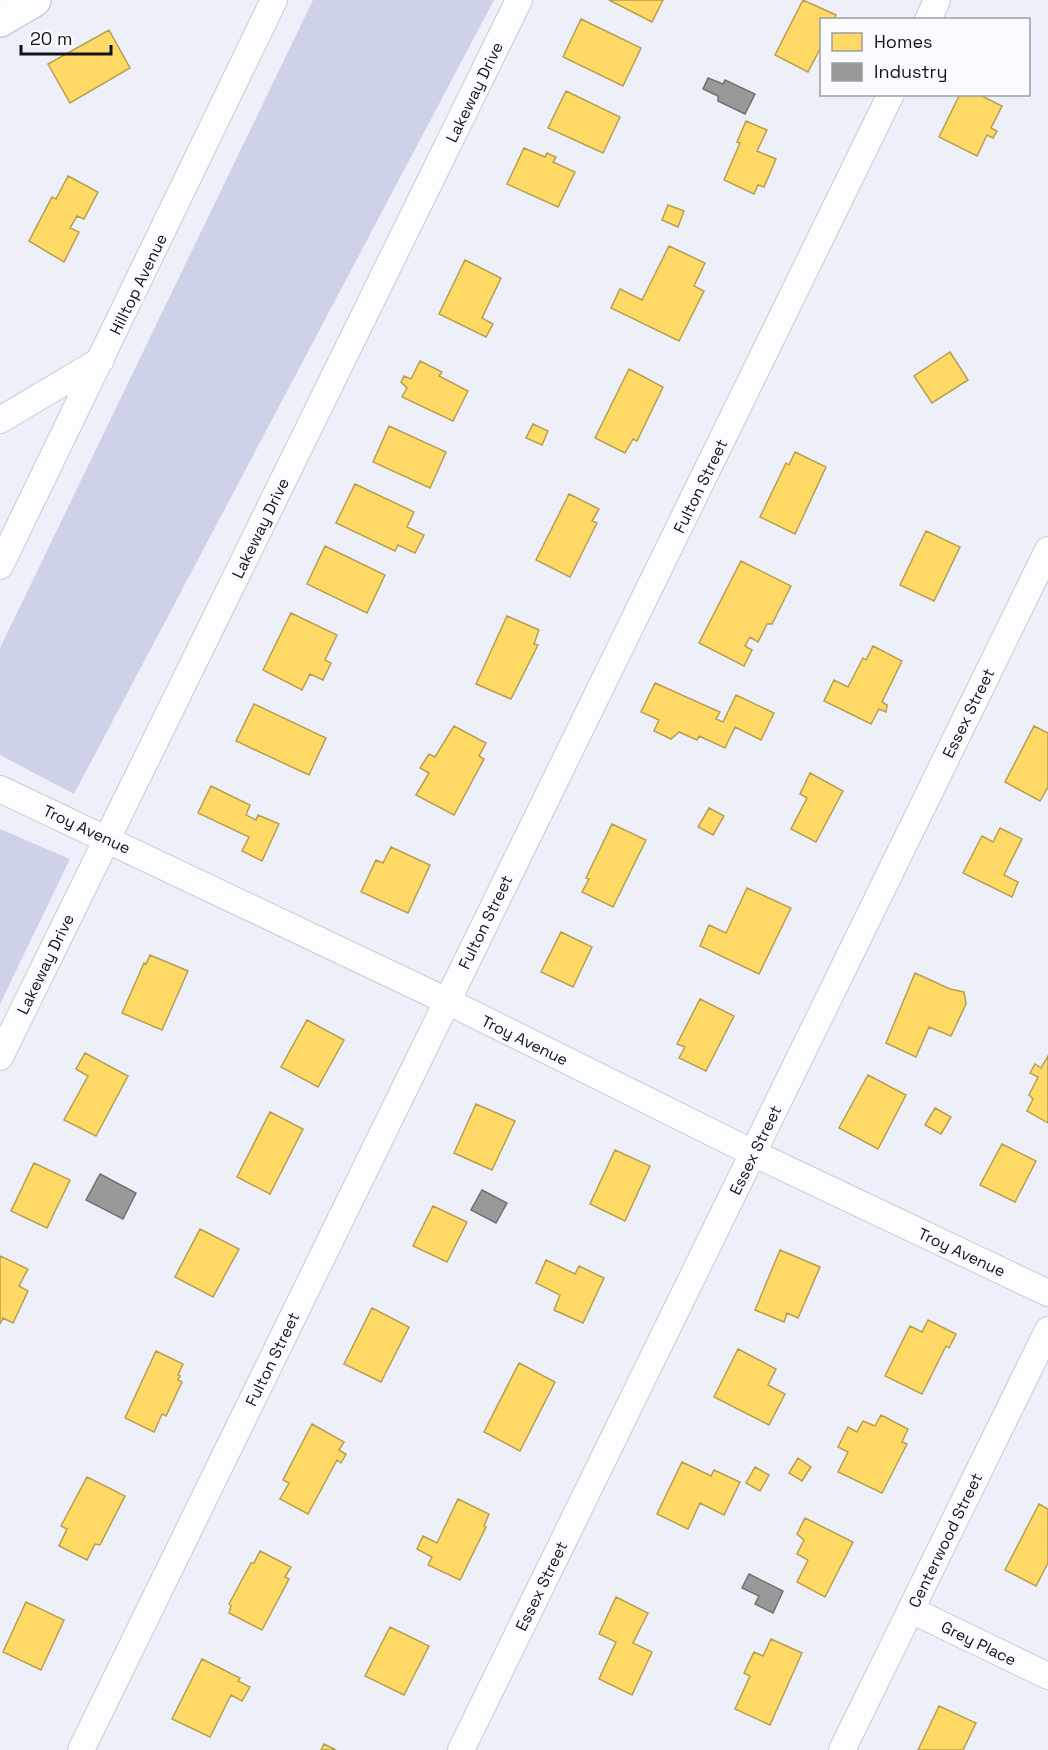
<svg xmlns="http://www.w3.org/2000/svg" width="1048" height="1750" font-family="'Space Grotesk',sans-serif">
  <style>
    .green { fill: #ced1ea }
    .homes { fill: #ffd966; stroke: #b89e4f; stroke-width: 1.5 }
    .industry { fill: #999; stroke: #707173; stroke-width: 1.5 }
    .lines { fill: none; stroke-linecap: round; stroke-linejoin: round }
    .street-casing { stroke: #c9cad2; stroke-width: 28 }
    .secondary-casing { stroke: #c9cad2; stroke-width: 36 }
    .street { stroke: #fcfdfe; stroke-width: 26 }
    .secondary { stroke: #fcfdfe; stroke-width: 33 }
    .labels { text-anchor: middle; stroke-width: 6; stroke-linejoin: round; paint-order: stroke }
    .street-label { font-size: 16px; fill: #12131a; stroke: #fafbff }
  </style>
  <rect width="100%" height="100%" fill="#eef0f9"/>
  <path class="green" d="M313,0H494L74,794L0,755V648Z
    M0,829L70,859L0,1004Z"/>
  <path class="homes" d="M609,0H663L652,22Z
    M803,0L836,15L834,20H822V45L808,72L775,55Z
    M581,19L641,48L623,86L563,57Z
    M109,30L130,68L70,103L48,64Z
    M566,91L620,117L603,153L548,128Z
    M960,94H978L1002,106L991,128L997,131L993,138L987,135L977,156L939,137Z
    M746,121L767,130L757,151L776,159L764,187L758,185L754,194L724,180L740,143L737,142Z
    M524,148L545,157L547,153L556,157L553,162L575,172L558,207L507,184Z
    M68,176L98,192L84,219L77,216L70,228L79,232L64,262L29,241L52,197L56,199Z
    M668,205L684,211L678,227L662,220Z
    M669,246L705,263L694,286L704,291L679,341L611,308L620,289L642,300Z
    M465,260L501,278L482,318L493,324L486,337L439,314Z
    M950,352L968,380L932,403L914,376Z
    M420,361L442,372L439,376L468,391L453,421L402,397L407,388L401,382L404,376L411,379Z
    M629,369L663,387L637,441L633,439L625,453L595,438Z
    M533,424L548,431L542,445L526,438Z
    M389,426L446,452L430,488L373,462Z
    M795,452L826,467L795,534L760,517L786,463L789,465Z
    M355,484L414,512L407,527L424,535L415,553L398,545L395,551L336,523Z
    M569,494L599,509L592,521L597,523L570,577L536,560Z
    M926,531L960,547L934,601L900,585Z
    M325,546L385,575L367,613L307,584Z
    M741,561L791,586L772,624H767L758,642L750,637L745,646L752,650L744,666L699,643Z
    M291,613L337,635L325,660L331,663L323,680L310,674L302,690L263,670Z
    M507,616L539,630L534,644L538,645L511,699L476,684Z
    M873,646L902,661L882,702L887,705L886,712L879,709L871,724L824,701L834,680L848,687L863,658L866,660Z
    M655,683L720,712L716,719L723,722L736,695L774,713L761,740L735,727L725,748L699,736L697,740L679,732L671,739L654,731L659,720L641,712Z
    M254,704L326,738L309,775L236,741Z
    M454,726L486,743L479,756L484,759L454,815L416,795L429,773L420,768L429,754L435,757Z
    M1034,726L1048,733V787L1040,801L1005,782Z
    M810,773L843,791L816,842L791,829L807,798L800,794Z
    M211,786L250,805L246,815L256,820L258,815L279,824L262,861L242,851L249,837L198,813Z
    M709,808L724,816L713,835L698,827Z
    M612,824L646,840L613,907L582,892L589,879L586,878Z
    M1000,828L1022,839L1004,875L1018,882L1012,897L963,873L982,836L993,842Z
    M391,847L430,865L408,913L361,892L376,860L383,863Z
    M747,888L791,908L759,974L700,946L709,925L726,933Z
    M561,932L592,947L573,987L541,972Z
    M150,955L188,971L162,1030L122,1013L144,963L146,964Z
    M915,973L950,989L964,992L966,1004L951,1036L929,1027L916,1057L886,1043Z
    M700,999L734,1016L706,1071L679,1058L685,1047L677,1044Z
    M307,1020L344,1040L318,1087L281,1067Z
    M85,1053L128,1076L96,1136L64,1120L88,1076L76,1069Z
    M1048,1056V1123L1027,1111L1033,1099L1029,1095L1038,1077L1030,1073L1035,1064L1041,1068Z
    M868,1075L906,1095L878,1149L839,1128Z
    M476,1104L515,1121L492,1170L454,1153Z
    M935,1108L951,1117L941,1134L925,1125Z
    M270,1112L303,1129L270,1194L237,1177Z
    M1002,1144L1036,1161L1015,1202L980,1185Z
    M615,1150L650,1166L625,1221L590,1204Z
    M34,1163L70,1180L47,1228L11,1211Z
    M433,1206L467,1222L447,1262L413,1246Z
    M200,1229L239,1249L213,1297L175,1277Z
    M780,1250L820,1267L798,1318L787,1313L784,1322L755,1310Z
    M0,1256L28,1269L19,1286L28,1291L13,1323L3,1318L0,1324Z
    M546,1260L575,1274L579,1266L604,1278L583,1323L554,1310L560,1295L536,1283Z
    M372,1308L409,1327L381,1382L344,1364Z
    M928,1320L956,1334L949,1348L946,1346L922,1394L885,1376L910,1326L922,1332Z
    M738,1349L776,1369L768,1385L785,1394L769,1425L714,1397Z
    M156,1351L183,1364L178,1375L180,1376L178,1380L182,1382L166,1416L162,1414L154,1432L125,1418Z
    M519,1363L555,1382L520,1451L484,1432Z
    M881,1415L908,1429L902,1442L907,1444L882,1493L838,1472L848,1452L838,1447L848,1427L857,1432L863,1421L875,1426Z
    M312,1424L344,1442L339,1450L346,1454L341,1463L337,1460L308,1514L280,1499L289,1483L283,1480Z
    M798,1458L811,1467L802,1481L789,1473Z
    M682,1462L711,1476L714,1470L740,1482L724,1515L700,1503L688,1529L657,1514Z
    M755,1467L769,1475L760,1491L746,1483Z
    M87,1477L125,1496L100,1545L95,1544L87,1560L59,1546L67,1529L61,1526Z
    M458,1499L489,1514L484,1526L486,1527L460,1580L428,1565L432,1557L417,1549L423,1536L437,1543Z
    M1039,1504L1048,1509V1563L1036,1586L1005,1570Z
    M805,1518L853,1542L825,1597L797,1582L808,1560L797,1554L804,1540L797,1534Z
    M260,1551L291,1567L285,1577L289,1579L262,1630L229,1613L231,1606L229,1604L251,1563H254Z
    M616,1597L648,1613L633,1643L652,1652L632,1695L599,1679L616,1642L599,1634Z
    M26,1602L64,1620L41,1670L3,1652Z
    M390,1627L429,1646L404,1695L365,1676Z
    M771,1639L802,1653L770,1725L735,1709L750,1676L744,1673L754,1652L763,1656Z
    M202,1659L240,1678L238,1681L250,1687L242,1701L231,1695L210,1737L172,1719Z
    M939,1706L976,1723L963,1750H918Z
    M324,1744L336,1750H321Z"/>
  <path class="industry" d="M708,78L723,84L725,80L755,94L745,114L718,101V96L703,89Z
    M100,1174L136,1193L123,1219L86,1200Z
    M482,1190L507,1203L496,1223L471,1210Z
    M749,1574L783,1591L773,1613L755,1604L759,1596L742,1588Z"/>
  <g class="lines">
    <defs>
      <path id="street" d="M928,20L937,0
        M0,420L101,360
        M0,566L274,0
        M0,789L447,1001L753,1153L1048,1293
        M0,1057L519,0
        M911,1610L1048,1676
        M81,1750L891,94
        M461,1750L1048,550
        M842,1750L1048,1330"/>
      <path id="secondary" d="M0,20L34,0"/>
    </defs>
    <use href="#street" class="street-casing"/>
    <use href="#secondary" class="secondary-casing"/>
    <use href="#street" class="street"/>
    <use href="#secondary" class="secondary"/>
  </g>
  <g class="labels">
    <g class="street-label">
      <text transform="translate(474 92) rotate(-64)" y="6">Lakeway Drive</text>
      <text transform="translate(138 284) rotate(-64)" y="6">Hilltop Avenue</text>
      <text transform="translate(700 486) rotate(-64)" y="6">Fulton Street</text>
      <text transform="translate(260 528) rotate(-64)" y="6">Lakeway Drive</text>
      <text transform="translate(968 713) rotate(-64)" y="6">Essex Street</text>
      <text transform="translate(87 829) rotate(25)" y="6">Troy Avenue</text>
      <text transform="translate(485 922) rotate(-64)" y="6">Fulton Street</text>
      <text transform="translate(45 964) rotate(-64)" y="6">Lakeway Drive</text>
      <text transform="translate(525 1040) rotate(26)" y="6">Troy Avenue</text>
      <text transform="translate(755 1150) rotate(-64)" y="6">Essex Street</text>
      <text transform="translate(962 1252) rotate(25)" y="6">Troy Avenue</text>
      <text transform="translate(272 1359) rotate(-64)" y="6">Fulton Street</text>
      <text transform="translate(945 1540) rotate(-64)" y="6">Centerwood Street</text>
      <text transform="translate(541 1586) rotate(-64)" y="6">Essex Street</text>
      <text transform="translate(979 1643) rotate(26)" y="6">Grey Place</text>
    </g>
  </g>
  <rect x="820" y="18" width="210" height="78" fill="#fafbff" stroke="#9d9ea3" stroke-width="1.5"/>
  <rect x="832" y="33" width="30" height="18" fill="#ffd966" stroke="#9d9ea3" stroke-width="1.5"/>
  <text x="874" y="48" font-size="18" fill="#12131a">Homes</text>
  <rect x="832" y="63" width="30" height="18" fill="#999999" stroke="#9d9ea3" stroke-width="1.5"/>
  <text x="874" y="78" font-size="18" fill="#12131a">Industry</text>
  <path d="M21 45v9h90v-9" fill="none" stroke="#12131a" stroke-width="3"/>
  <text x="30" y="45" font-size="18" fill="#12131a" stroke="#fafbff" stroke-width="4.5" paint-order="stroke">20 m</text>
</svg>
